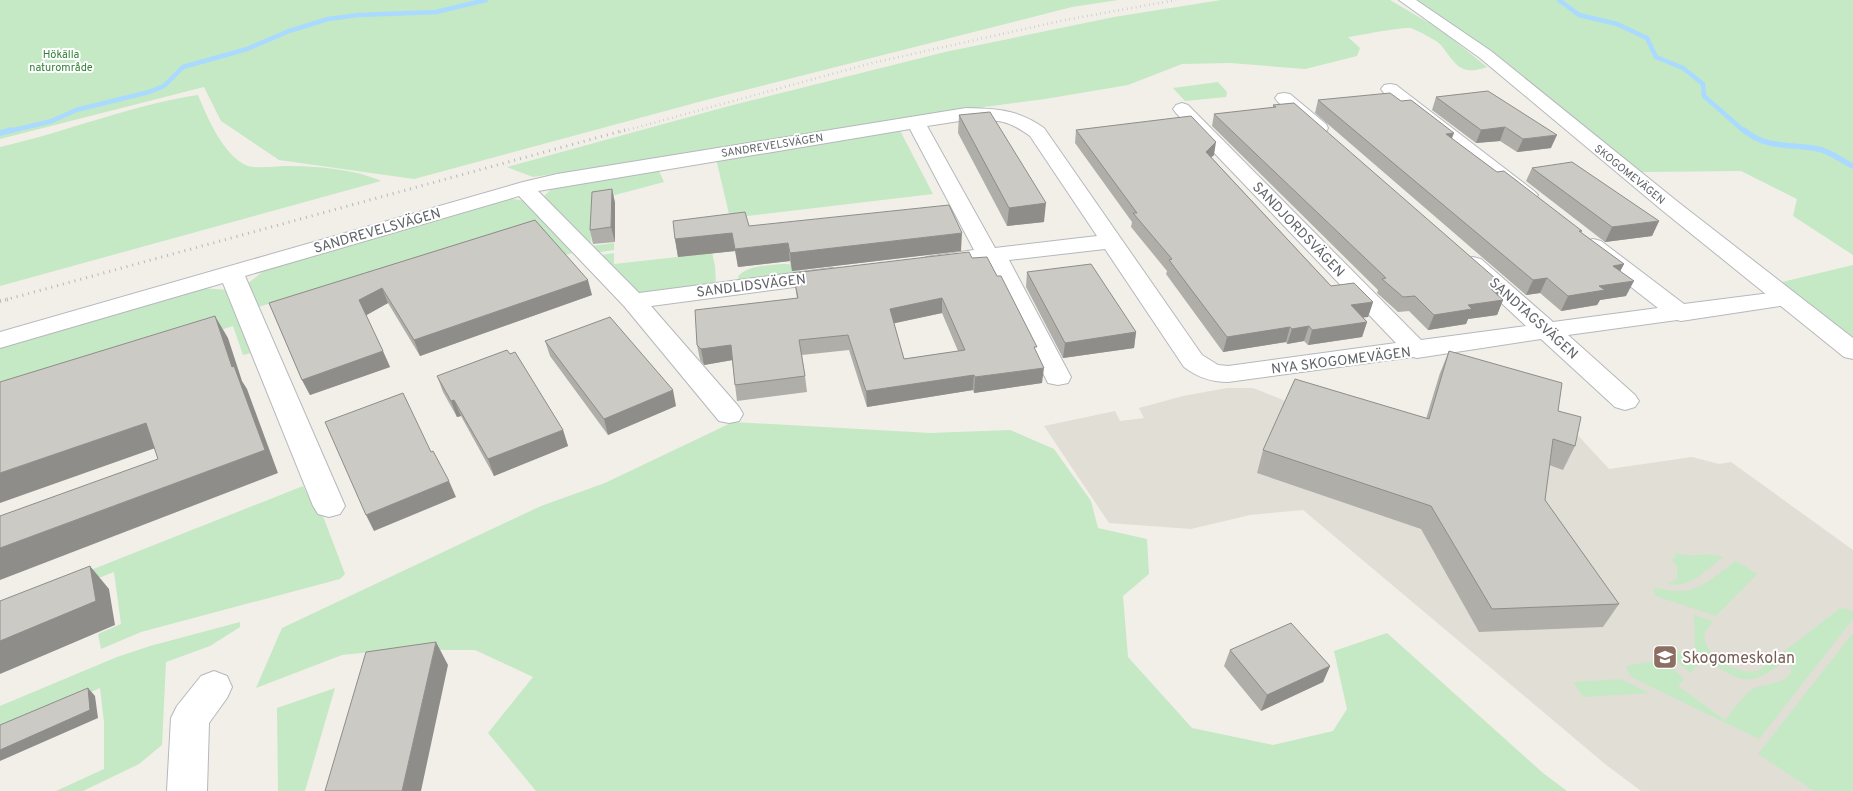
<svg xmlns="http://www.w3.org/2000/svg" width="1853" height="791" font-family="Overpass,sans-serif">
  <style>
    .education { fill: #e1ded6 }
    .green { fill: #c5e8c5 }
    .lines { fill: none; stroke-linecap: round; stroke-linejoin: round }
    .stream-far1 { stroke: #aadaff; stroke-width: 4.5 }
    .stream { stroke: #aadaff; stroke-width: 5.5 }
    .minor-casing { stroke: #b5b8bc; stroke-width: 2 }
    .tertiary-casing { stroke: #b5b8bc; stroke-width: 2 }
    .minor { fill: #fff; fill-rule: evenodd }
    .tertiary { fill: #fff; fill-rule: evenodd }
    .rail-far2 { stroke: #b6b7b8; stroke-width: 2.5; stroke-dasharray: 0.5 4; stroke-linecap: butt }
    .rail-far1 { stroke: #b6b7b8; stroke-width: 3; stroke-dasharray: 1 5; stroke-linecap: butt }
    .rail { stroke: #b6b7b8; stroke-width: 4; stroke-dasharray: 1 6; stroke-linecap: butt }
    .wall { fill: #afaea9; fill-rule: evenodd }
    .shaded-wall { fill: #8f8d8a }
    .building { fill: #cccac5; stroke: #8f8d8a; fill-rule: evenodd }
    .labels { text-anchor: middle; stroke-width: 4; stroke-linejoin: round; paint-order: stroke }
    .far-park-label { font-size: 11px; fill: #348238; stroke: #fff }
    .far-street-label { font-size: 11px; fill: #5f6368; stroke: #fff }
    .street-label { font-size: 14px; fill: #5f6368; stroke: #fff }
    .near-education-label { font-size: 16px; fill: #785e54; stroke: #fff; text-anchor: start }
  </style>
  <rect width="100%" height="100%" fill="#f1efe8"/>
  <path class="education" d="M1440,373L1550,405L1609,469L1692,457L1719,464L1731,462L1853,550V791H1641L1605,764L1303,510L1250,515L1191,529L1109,523L1044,426L1115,411L1120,421L1144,418L1139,408L1183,396L1227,388H1253L1288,402L1419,442Z"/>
  <path class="green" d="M0,0H1118L1072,7L706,100L414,179L279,160L221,121L204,87L0,139Z
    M1221,0H1390L1441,30L1487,67C1460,77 1455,63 1441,45C1438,41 1415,29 1410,28C1400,27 1361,35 1348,37L1360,48L1357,56L1305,69L1230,63L1182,64L1128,85L1045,99L894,119L933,194L730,218L714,150L533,177L507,167L729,106L945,52L1114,17Z
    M1414,0H1853V255L1793,216L1797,199L1741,171L1642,172L1504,61L1451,23Z
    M1218,82L1227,92L1226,97L1185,101L1173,88Z
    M198,95C207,117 224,157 248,166C256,169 277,166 286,166C315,166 355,169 381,181L0,286V147C67,132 130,105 198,95Z
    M653,169L659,171L664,182L611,196L593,205L591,246L614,243V250L593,253L543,197L556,185Z
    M504,198L528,201L572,253L543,262L326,286L255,308L246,285L266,269Z
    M710,243L715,266L716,285L643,293L626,289L596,256L614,253V264L696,255Z
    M781,264C790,264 799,264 803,274L739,282L738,277C746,265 768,266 781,264Z
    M1853,265V337L1782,282Z
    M200,288L229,290L251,353L243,355L233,326L0,400V347Z
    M733,422L930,433L1010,430L1054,449L1091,501L1098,528L1147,539L1149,574L1123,596L1128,657L1192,728L1273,745L1333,731L1347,709L1334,651L1387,633L1543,773L1567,791H536L488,733L533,677L475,650H390L342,655L256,688L282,628L541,506L605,483Z
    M303,486L313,505L318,503L345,574L340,579L141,632L101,649L98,634L121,624L114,572L0,616V606Z
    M1677,553C1696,559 1704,551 1723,557C1707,569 1690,589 1668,584L1677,579V566L1672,560Z
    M1736,561L1757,574L1716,616L1656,596L1653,587C1697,598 1701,585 1736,561Z
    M1843,608L1853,611V619L1759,739L1631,677L1626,666L1655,661L1660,665L1667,663L1684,679L1678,686L1725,720C1732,712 1743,696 1751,690C1766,681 1810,685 1782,653L1839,609Z
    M1694,615L1713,621L1704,633C1705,639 1705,644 1708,648C1716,661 1741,675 1756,671C1763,669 1770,661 1776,657L1778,659L1780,664C1746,691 1736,678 1704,658L1690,673L1669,654L1695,648Z
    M240,622V627L210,646L166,662L162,745L139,764L83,791H56L104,769V722L100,688L0,733V706L117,657L150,646Z
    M1853,633V791H1814L1758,754Z
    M1621,679L1649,693L1583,697L1573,682Z
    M335,688L305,791H278L277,708Z"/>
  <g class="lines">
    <path class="stream-far1" d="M1559,0L1579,15L1617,24L1647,38L1656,57L1683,68L1703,84L1704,96L1745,132
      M6,132L52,121L76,110L149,92L164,86L183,67L247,49L289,31L328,19L358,15L436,12L486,0"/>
    <path class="stream" d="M1744,130C1765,149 1793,144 1818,149C1830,151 1842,161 1853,166
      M0,133L11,130"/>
    <defs>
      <path id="minor" d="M1390,84L1396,85L1534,191L1538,195L1534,199L1527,201L1520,199L1384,93L1381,89L1384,85Z
        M1284,93L1290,94L1326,124L1328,128L1326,132L1319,134L1312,132L1278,102L1275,98L1278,94Z
        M1182,103L1188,105L1421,340L1526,326L1465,269L1461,264L1465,259L1473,257L1481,259L1553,322L1658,308L1585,251L1582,246L1585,241L1593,239L1601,241L1684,304L1786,291L1795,293L1798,298L1795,303L1786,305L1681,321L1677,320L1568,335L1635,395L1639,401L1635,407L1625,410L1615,407L1541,339L1417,358L1413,357L1228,382C1211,382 1197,377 1184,367L1105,249L1009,260L1071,377L1068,383L1058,385L1048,383L1045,377L992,270L984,263L934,269L926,267L922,262L926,257L974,250L910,129L538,191L639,293L832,268L840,270L844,275L840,280L832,282L651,306L739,407L743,414L739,421L729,423L719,421L624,306L519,196L245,276L345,506L340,514L329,517L318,514L313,506L223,283L0,348V332L523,182L557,174L966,108C997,109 1017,109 1044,128L1202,355L1218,365L1228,366L1396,343L1176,113L1173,109L1176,105ZM966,120C995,120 1006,118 1030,136L1097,236L995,248L927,126Z
        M214,671L227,676L232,687L227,698L209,723L207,791H167L171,718L177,706L201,676Z"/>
      <path id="tertiary" d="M1399,0H1416L1491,51L1678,202L1853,338V359L1844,357L1663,211L1480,58Z"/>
    </defs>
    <use href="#minor" class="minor-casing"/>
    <use href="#tertiary" class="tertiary-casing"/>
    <use href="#minor" class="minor"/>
    <use href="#tertiary" class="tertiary"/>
    <path class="rail-far2" d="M620,132L872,63L1065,20L1176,0"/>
    <path class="rail-far1" d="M5,300L625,130"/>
    <path class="rail" d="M0,301L9,299"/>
  </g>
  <path class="wall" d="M1436,97L1551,148L1517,152L1500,141L1476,143L1432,110Z
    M1318,100L1452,139L1497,172L1582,231L1581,233L1624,264L1620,271L1626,296L1600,300L1597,305L1561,311L1540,293L1526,295L1315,113Z
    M1273,105L1503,300L1497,315L1468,319L1466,324L1428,330L1409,311L1398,312L1377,293L1378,290L1212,126L1214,114L1273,108Z
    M959,115L1044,222L1007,226L958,133Z
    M1076,130L1214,155L1211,157L1331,286L1373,302L1368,317H1363L1367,322L1362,337L1308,345L1304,341L1287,344L1286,342L1223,352L1166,274L1167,271L1131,227L1132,222L1075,143Z
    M1532,168L1659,221L1652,236L1605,242L1526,181Z
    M612,189L615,203V242L593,244L590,230Z
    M535,220L592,295L420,356L388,303L366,315L390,367L310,395L302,380L269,303Z
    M749,226L961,251L792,271L790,261L738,267L735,251L678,257L675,239Z
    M972,258L1036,353L1042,383L974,393L973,390L867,407L849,350L802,355L805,376L807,392L737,401L732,360L704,365L700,360L697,345L797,298L793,273ZM942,313L958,351L904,359L894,323Z
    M1027,272L1136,332L1134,348L1063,358L1026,287Z
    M545,341L676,406L608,435L550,356Z
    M1449,351L1558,411L1575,446L1563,470L1549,465L1545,500L1619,604L1603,627L1479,632L1421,529L1257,473L1263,450L1426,419L1440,373Z
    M437,376L563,430L568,446L494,476L461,416L457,417L443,392Z
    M1230,650L1330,666L1323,682L1261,711L1224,666Z"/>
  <path class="shaded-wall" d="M1505,127L1500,141L1476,143L1481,130Z
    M1454,133L1449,146L1446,134Z
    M1557,135L1551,148L1517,152L1523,139Z
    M1216,142L1214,155L1203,165L1206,152Z
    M612,189L615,203V242L611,227Z
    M1046,203L1044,222L1007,226L1009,208Z
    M1659,221L1652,236L1605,242L1612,227Z
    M732,233L735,251L678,257L675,239Z
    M962,233L961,251L792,271L790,253Z
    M788,243L790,261L738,267L735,249Z
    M1624,264L1616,279L1613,266Z
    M1547,278L1540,293L1526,295L1533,280Z
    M588,280L592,295L420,356L414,340Z
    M1634,281L1626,296L1600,300L1597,305L1561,311L1568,296L1599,286Z
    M1503,285L1497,300L1489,287Z
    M382,288L388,303L365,316L359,300Z
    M942,298V313L891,324L890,309Z
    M1503,300L1497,315L1468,319L1466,324L1428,330L1434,315L1468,305Z
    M1373,302L1368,317L1347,320L1351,305Z
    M215,316L228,338L242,381L247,389L278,473L0,580V548L265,450L232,367Z
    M1367,322L1362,337L1308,345L1312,330Z
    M1309,326L1304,341L1287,344L1292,329Z
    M1290,327L1286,342L1223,352L1227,337Z
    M1136,332L1134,348L1063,358L1065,343Z
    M731,345L733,360L704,365L701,349Z
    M383,351L390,367L310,395L302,380Z
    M1044,368L1042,383L974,393L975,377Z
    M974,375L973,390L867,407L866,391Z
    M673,390L676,406L608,435L604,419Z
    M454,400L461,416L457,417L451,401Z
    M146,423L161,446L0,503V473Z
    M563,430L568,446L494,476L488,459Z
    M449,481L456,497L374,531L366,515Z
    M90,566L109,589L115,625L0,674V641Z
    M436,642L448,665L421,791H402Z
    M1330,666L1323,682L1261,711L1267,695Z
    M88,688L95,696L98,718L0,761V750Z"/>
  <path class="building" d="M1488,91L1557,135L1523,139L1505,127L1481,130L1436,97Z
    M1390,93L1401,101L1411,100L1454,133L1446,134L1497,172L1504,171L1582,231H1579L1624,264L1613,266L1634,281L1599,286L1605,290L1568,296L1547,278L1533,280L1318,100Z
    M1294,103L1503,285L1489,287L1503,300L1468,305L1472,309L1434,315L1415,296L1403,297L1382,279L1386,278L1214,114L1276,107L1273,105Z
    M990,112L1046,203L1009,208L959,115Z
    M1191,116L1216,142L1206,152L1331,286L1354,283L1373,302L1351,305L1367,322L1312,330L1309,326L1292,329L1290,327L1227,337L1169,260L1172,259L1133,213H1137L1076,130Z
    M1572,162L1659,221L1612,227L1532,168Z
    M612,189L611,227L590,230L592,192Z
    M949,205L962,233L790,253L788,243L735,249L732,233L675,239L673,221L745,212L749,226Z
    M535,220L588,280L414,340L382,288L359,300L383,351L302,380L269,303Z
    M969,252L972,258L987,257L997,276H1001L1037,347H1034L1044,368L975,377L974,375L866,391L848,335L799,340L805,376L735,385L731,345L701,349L697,345L695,310L798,298L793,273ZM942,298L965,350L904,359L890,309Z
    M1091,264L1136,332L1065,343L1027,272Z
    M215,316L232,367L234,366L265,450L0,548V516L158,459L146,423L0,473V382Z
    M610,317L673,390L604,419L545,341Z
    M507,350L510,354L515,352L563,430L488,459L454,400L451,401L437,376Z
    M1449,351L1562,383L1558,411L1581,417L1575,446L1553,439L1545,500L1619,604L1492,609L1431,506L1263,450L1295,379L1429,419Z
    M403,393L431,452L433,451L449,481L366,515L325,422Z
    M90,566L96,601L0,641V601Z
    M1291,623L1330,666L1267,695L1230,650Z
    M436,642L402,791H325L366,652Z
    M88,688L90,710L0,750V725Z"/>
  <defs>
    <symbol id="school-square" viewBox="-11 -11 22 22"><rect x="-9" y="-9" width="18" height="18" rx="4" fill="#8d6e63" stroke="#fff"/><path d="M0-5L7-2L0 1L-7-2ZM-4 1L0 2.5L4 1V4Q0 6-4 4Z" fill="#fff"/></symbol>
  </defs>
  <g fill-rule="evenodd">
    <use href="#school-square" x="1651" y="643" width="28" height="28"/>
  </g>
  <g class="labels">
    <g class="far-park-label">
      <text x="61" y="58">Hökälla<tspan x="61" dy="13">naturområde</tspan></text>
    </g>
    <g class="far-street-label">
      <text transform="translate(772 145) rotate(-9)" y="4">SANDREVELSVÄGEN</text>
      <text transform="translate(1630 174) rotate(39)" y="4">SKOGOMEVÄGEN</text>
    </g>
    <g class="street-label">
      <text transform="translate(1299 229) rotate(46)" y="5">SANDJORDSVÄGEN</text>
      <text transform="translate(377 230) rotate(-16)" y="5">SANDREVELSVÄGEN</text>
      <text transform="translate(751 285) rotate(-7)" y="5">SANDLIDSVÄGEN</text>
      <text transform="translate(1534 318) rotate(42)" y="5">SANDTAGSVÄGEN</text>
      <text transform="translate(1341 360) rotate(-7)" y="5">NYA SKOGOMEVÄGEN</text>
    </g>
    <g class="near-education-label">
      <text x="1682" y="663">Skogomeskolan</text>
    </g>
  </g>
</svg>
